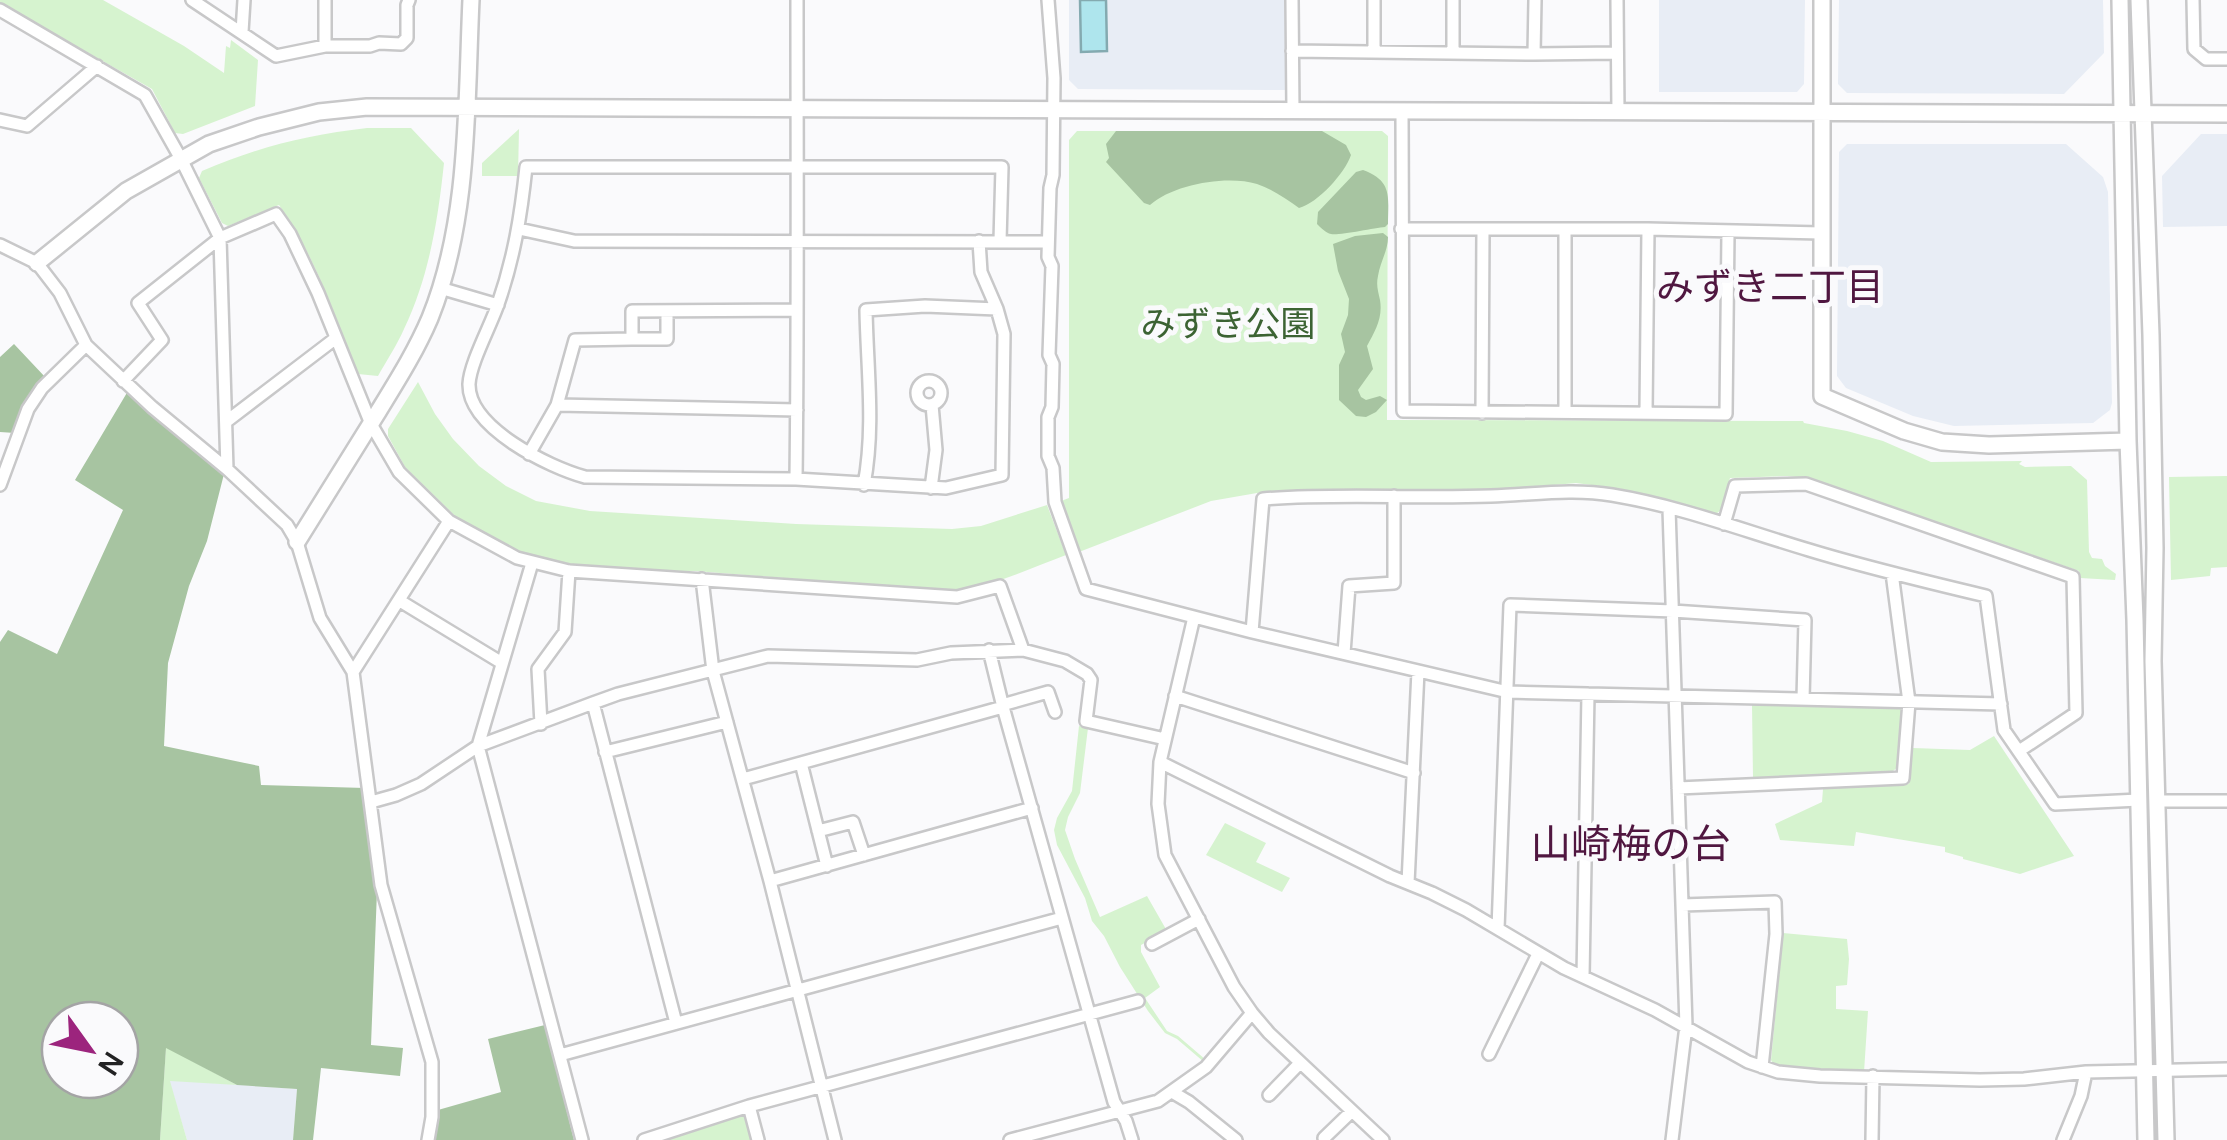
<svg xmlns="http://www.w3.org/2000/svg" width="2227" height="1140" font-family="Manrope,'Noto Sans JP',sans-serif">
  <style>
    .built { fill: #e8edf5 }
    .green { fill: #d6f3cf }
    .forest { fill: #a7c4a1; fill-rule: evenodd }
    .water { fill: #aee5ed; stroke: #84aab0; stroke-width: 2.5 }
    .lines { fill: none; stroke-linecap: round; stroke-linejoin: round }
    .minor-casing { stroke: #c8c8c9; stroke-width: 16 }
    .tertiary-casing { stroke: #c8c8c9; stroke-width: 20 }
    .minor { stroke: #fff; stroke-width: 11 }
    .tertiary { stroke: #fff; stroke-width: 15 }
    .labels { text-anchor: middle; stroke-width: 10; stroke-linejoin: round; paint-order: stroke }
    .park-label { font-size: 35px; fill: #3c6333; stroke: #fafafc }
    .neighbourhood-label { font-size: 38px; fill: #501740; stroke: #fafafc }
    .quarter-label { font-size: 40px; fill: #501740; stroke: #fafafc }
  </style>
  <rect width="100%" height="100%" fill="#fafafc"/>
  <path class="built" d="M1069,0H1287V90L1078,89L1069,80Z
    M1659,0H1805L1804,84L1797,92H1659Z
    M1839,0H2103L2104,53L2064,94L1847,93L1838,84Z
    M2201,134H2227V226L2163,227L2162,176Z
    M1847,144H2066L2103,177L2108,192L2112,403L2110,410L2093,423L1954,426L1913,416L1846,388L1837,376L1839,152Z
    M169,1080L297,1089L293,1140H187Z"/>
  <path class="green" d="M0,0H103L184,46L224,73L226,46L230,48L231,40L258,60L255,106L183,134L175,133L152,89L0,3Z
    M367,128H411L444,163C438,220 429,277 404,329C397,345 387,360 378,376L358,374C335,316 315,256 279,205L228,226L222,223L199,178L202,171C258,147 306,135 367,128Z
    M519,129L518,176H482V163Z
    M1077,131H1382L1388,136L1387,420L1803,421L1804,423L1847,431L1883,441L1931,462L2022,461L2019,464L2025,467L2071,466L2087,480L2089,552L2092,558L2102,559L2105,566L2116,574L2115,580L2080,578L2079,571L1808,478L1787,476L1730,478L1721,510L1716,514L1622,489L1576,483L1509,489L1306,490L1257,493L1211,501L1079,552L1061,501L1069,498V140Z
    M418,382L435,414L453,439L479,466L506,486L536,501L590,511L796,524L952,529L981,526L1047,505L1066,555C1028,569 986,590 945,591L695,571L658,572L574,565L520,552L456,517L405,467L388,436V429Z
    M2227,476V567L2211,568L2210,576L2171,580L2169,477Z
    M1752,705L1899,707L1903,712L1898,767L1893,771L1753,778Z
    M1079,726L1088,728L1080,793L1068,817L1065,830L1075,859L1100,917L1147,896L1167,931L1141,945V952L1160,987L1145,998L1167,1031L1178,1036L1206,1060L1204,1062L1177,1039L1165,1033L1148,1011L1120,967L1104,936L1092,921L1085,898L1057,845L1054,830L1057,818L1072,791Z
    M1994,736L2074,856L2020,874L1963,859V857L1945,852V847L1856,832L1854,846L1780,840L1775,824L1822,802L1823,789L1909,784L1913,748L1970,750Z
    M1225,823L1266,843L1256,862L1290,878L1282,892L1206,855Z
    M1783,933L1847,939L1849,959L1847,985L1836,986V1009L1868,1011L1864,1072L1774,1066L1771,1060Z
    M166,1047L237,1085L170,1081L187,1140H160Z
    M742,1115L748,1119L754,1140H665Z"/>
  <path class="forest" d="M1116,131H1322L1346,145L1351,155C1345,173 1318,203 1299,208C1286,199 1272,189 1257,184C1227,175 1174,184 1150,205L1144,203L1106,162L1109,158L1106,144Z
    M1363,170C1393,181 1388,197 1388,224L1385,227C1374,228 1337,236 1331,234C1326,233 1320,227 1317,224L1318,212L1356,172Z
    M1383,233L1388,237C1388,251 1380,262 1378,276C1376,285 1378,291 1380,300C1383,318 1375,331 1367,346L1373,369L1358,390L1361,397L1366,400L1380,396L1387,400L1376,412L1366,417L1356,416L1339,400V365L1345,352L1341,334L1348,315L1349,299L1338,271L1333,244L1355,236Z
    M14,344L46,378L15,433L0,432V357Z
    M128,391L224,474L207,541L189,586L168,663L164,746L259,766L261,785L365,788L377,891L371,1045L403,1048L400,1076L321,1068L313,1140H293L297,1089L237,1085L166,1048L160,1140H0V642L8,630L57,654L123,510L75,480ZM60,1020H120V1080H60Z
    M545,1025L574,1140H433L438,1110L501,1092L488,1039Z"/>
  <path class="water" d="M1080,0H1106L1107,51L1081,52Z"/>
  <g class="lines">
    <defs>
      <path id="minor" d="M192,0L276,56L325,46H370L379,43L401,44L407,38V5L409,0
        M325,0V46
        M797,0C797,160 798,319 796,479L585,477C549,467 468,428 469,384C470,363 491,325 498,304C514,258 521,215 526,167H1002L1000,241
        M1048,0L1054,78L1053,175L1050,188L1048,257L1052,266L1049,355L1053,364L1052,407L1048,417V456L1053,468L1055,502L1086,589L1252,632L1508,692L2001,704
        M1292,0L1293,111
        M1374,0V52
        M1453,0V53
        M1617,0L1618,112
        M2193,0L2194,49L2206,59H2227
        M0,10L145,95L181,159L220,238L227,469
        M242,32L244,0
        M1292,51L1534,54L1535,0
        M1534,54L1617,53
        M1402,112L1403,411L1726,414L1728,232
        M0,120L27,126L97,66
        M519,229L574,241L1048,242
        M1401,229H1648L1821,233
        M0,245L37,263L60,293L86,345L152,407L227,469L287,525L297,542L320,618L353,672L381,885L432,1062V1117L428,1140
        M440,288L498,305
        M632,339H667V312
        M123,381L162,340L138,303L220,238L276,214L290,234L318,293L371,424L399,472L449,521L517,558L569,571L957,597L1000,586L1023,650
        M917 393a12 12 0 1 1 24 0a12 12 0 1 1-24 0Z
        M557,405L797,410
        M1565,411V229
        M1646,412L1648,229
        M1482,413L1483,230
        M227,421L336,338
        M529,454L557,405L575,340L632,339V311L797,310
        M796,479L946,488L1002,475L1004,334L997,309L981,272L979,241
        M0,485L28,409L42,388L86,345
        M864,485C875,427 867,368 866,310L925,306L997,309
        M931,488L936,450L932,405
        M1669,509L1686,1026L1672,1140
        M1724,524L1735,486L1806,484L2073,577L2076,713L2019,751
        M532,563L478,746L582,1140
        M702,579L713,671L770,881L835,1140
        M400,601L502,663
        M1194,617L1160,762L1158,804L1165,855L1234,987L1252,1013L1269,1033L1383,1140
        M1252,632L1263,499C1339,493 1415,499 1491,496C1531,495 1571,488 1612,495C1679,506 1745,531 1809,550C1868,568 1927,582 1986,596L2004,730L2055,804L2139,800
        M989,650L1003,707L1114,1102L1126,1121L1132,1140
        M1344,653L1349,586L1394,583V496
        M353,672L449,521
        M1175,696L1414,773
        M593,703L676,1023
        M1002,705L1048,692L1055,712
        M541,724L538,669L565,632L569,571
        M605,752L727,722
        M1160,762L1390,876L1432,893L1466,910L1564,968L1655,1010L1748,1062L1778,1072L1820,1076L1980,1080L2024,1079L2086,1072L2227,1069
        M801,763L827,866
        M743,779L1003,707
        M1678,788L1903,778L1909,702L1892,573
        M2156,801H2227
        M371,802L396,795L421,784L478,746L593,703L618,694L768,656L917,660L951,653L1023,650L1065,661L1087,674L1091,680L1086,721L1165,739
        M818,831L853,822L864,855
        M770,881L1032,808
        M1408,883L1418,671
        M1682,905L1775,902L1776,934L1762,1067
        M1498,929L1510,605L1673,611L1805,620L1803,699
        M1152,944L1199,919
        M1583,976L1588,694
        M1489,1054L1538,954
        M560,1055L1062,918
        M1172,1092L1189,1102L1236,1140
        M1269,1095L1300,1063
        M749,1106L758,1140
        M1324,1138L1351,1112
        M644,1140L749,1106L1138,1001
        M1010,1140L1158,1101L1206,1067L1252,1013
        M1872,1140L1873,1076
        M2063,1140L2081,1096L2086,1072"/>
      <path id="tertiary" d="M1822,0V396L1904,431L1942,442L1989,445L2128,441
        M2120,0L2128,441L2135,620L2146,1140
        M2139,0L2151,335L2155,548L2153,661L2166,1140
        M37,263L126,191L209,144L259,127L319,112L367,107L2227,114
        M297,542C324,498 351,455 378,412C397,381 416,351 430,318C470,219 466,105 471,0"/>
    </defs>
    <use href="#minor" class="minor-casing"/>
    <use href="#tertiary" class="tertiary-casing"/>
    <use href="#minor" class="minor"/>
    <use href="#tertiary" class="tertiary"/>
  </g>
  <g class="labels">
    <g class="park-label">
      <text x="1228" y="336">みずき公園</text>
    </g>
    <g class="neighbourhood-label">
      <text x="1770" y="300">みずき二丁目</text>
    </g>
    <g class="quarter-label">
      <text x="1631" y="858">山崎梅の台</text>
    </g>
  </g>
  <g transform="translate(90 1050) rotate(123)"><circle r="48" fill="#fafafc" stroke="#a4a4a5" stroke-width="2.5"/>
  <path d="M0-8L18 38L0 25L-18 38Z" fill="#9c247d"/>
  <text y="-15" font-size="28" font-weight="bold" text-anchor="middle" fill="#222223">N</text>
  </g>
</svg>
